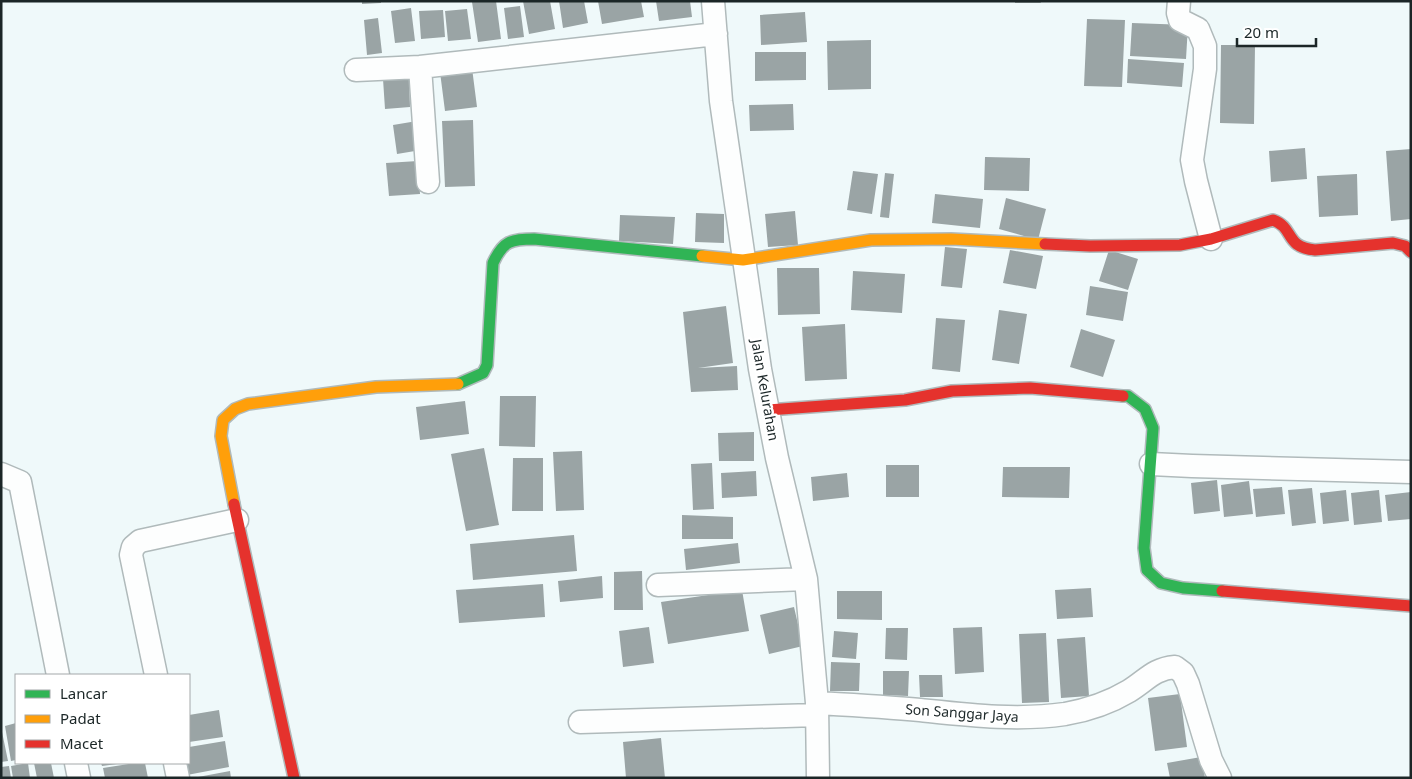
<svg xmlns="http://www.w3.org/2000/svg" width="1412" height="779" font-family="'Noto Sans',sans-serif">
  <style>
    .building { fill: #9aa4a5 }
    .lines { fill: none; stroke-linecap: round; stroke-linejoin: round }
    .street-casing { stroke: #b0babb; stroke-width: 25 }
    .fast-casing { stroke: #b0babb; stroke-width: 14 }
    .slow-casing { stroke: #b0babb; stroke-width: 14 }
    .jam-casing { stroke: #b0babb; stroke-width: 14 }
    .street { stroke: #fdfefe; stroke-width: 22 }
    .fast { stroke: #30b455; stroke-width: 11 }
    .slow { stroke: #ff9f0a; stroke-width: 11 }
    .jam { stroke: #e5322d; stroke-width: 11 }
    .labels { text-anchor: middle; stroke-width: 5; stroke-linejoin: round; paint-order: stroke }
    .street-label { font-size: 14px; fill: #1b2627; stroke: #fff }
  </style>
  <rect width="100%" height="100%" fill="#eff9fa"/>
  <path class="building" d="M362,1H381V3L362,4Z
    M496,1L501,39L478,42L472,2Z
    M523,1H550L555,29L529,34Z
    M559,1H584L588,23L563,28Z
    M598,1H641L644,17L602,24Z
    M656,1H690L692,17L659,21Z
    M1015,1H1040L1041,3H1015Z
    M520,6L524,37L508,39L504,8Z
    M411,8L415,41L395,43L391,11Z
    M467,9L471,39L448,41L445,11Z
    M443,10L445,37L421,39L419,11Z
    M805,12L807,42L761,45L760,15Z
    M378,18L382,53L367,55L364,20Z
    M1087,19L1125,20L1122,87L1084,86Z
    M1132,23L1188,25L1186,59L1130,56Z
    M871,40V89L828,90L827,41Z
    M1221,45H1255L1254,124L1220,123Z
    M755,52H806V80L755,81Z
    M1128,59L1184,63L1182,87L1127,83Z
    M472,68L477,107L445,111L440,72Z
    M409,77L410,107L385,109L383,79Z
    M793,104L794,130L750,131L749,105Z
    M473,120L475,186L445,187L442,121Z
    M417,121L421,150L397,154L393,125Z
    M1305,148L1307,179L1271,182L1269,151Z
    M1411,149V219L1391,221L1386,151Z
    M985,157L1030,158L1029,191L984,190Z
    M418,161L420,194L389,196L386,163Z
    M853,171L878,174L872,214L847,210Z
    M885,173L894,174L889,218L880,217Z
    M1357,174L1358,215L1319,217L1317,176Z
    M935,194L983,199L980,228L932,223Z
    M1006,198L1046,209L1038,240L999,229Z
    M795,211L798,245L768,247L765,214Z
    M696,213L724,214V243L695,242Z
    M620,215L675,217L673,244L619,241Z
    M945,247L967,249L962,288L941,286Z
    M1010,250L1043,256L1036,289L1003,283Z
    M1109,250L1138,259L1128,290L1099,281Z
    M777,268H819L820,314L778,315Z
    M853,271L905,274L902,313L851,310Z
    M1090,286L1128,292L1123,321L1086,315Z
    M726,306L733,363L698,368L737,366L738,390L691,392L683,312Z
    M999,310L1027,314L1019,364L992,360Z
    M936,318L965,320L960,372L932,369Z
    M845,324L847,379L805,381L802,327Z
    M1081,329L1115,340L1103,377L1070,367Z
    M500,396H536L535,447L499,446Z
    M465,401L469,434L420,440L416,407Z
    M754,432V461H719L718,433Z
    M484,448L499,525L466,531L451,454Z
    M582,451L584,510L556,511L553,452Z
    M513,458H543V511H512Z
    M712,463L714,509L693,510L691,464Z
    M886,465H919V497H886Z
    M1003,467H1070L1069,498L1002,497Z
    M756,471L757,496L722,498L721,473Z
    M847,473L849,497L813,501L811,477Z
    M1217,480L1220,511L1194,514L1191,483Z
    M1249,481L1253,514L1224,517L1221,485Z
    M1282,487L1285,514L1256,517L1253,489Z
    M1312,488L1316,523L1292,526L1288,490Z
    M1346,490L1349,521L1323,524L1320,493Z
    M1379,490L1382,522L1354,525L1351,493Z
    M1411,492V519L1388,521L1385,495Z
    M682,515L733,517V539H682Z
    M574,535L577,571L473,580L470,544Z
    M738,543L740,563L686,570L684,549Z
    M642,571L643,610H614V572Z
    M602,576L603,598L560,602L558,581Z
    M543,584L545,617L459,623L456,590Z
    M1091,588L1093,617L1057,619L1055,590Z
    M742,590L749,631L668,644L661,602Z
    M837,591H882V620L837,619Z
    M794,607L803,646L769,654L760,615Z
    M649,627L654,663L623,667L619,631Z
    M982,627L984,672L955,674L953,628Z
    M886,628H908L907,660L885,659Z
    M834,631L858,633L856,659L832,657Z
    M1046,633L1049,702L1022,703L1019,634Z
    M1085,637L1089,696L1061,698L1057,639Z
    M831,662L860,663L859,691H830Z
    M883,671H909L908,696L883,695Z
    M919,675H942L943,697H920Z
    M1180,694L1187,747L1155,751L1148,698Z
    M219,710L223,737L189,742V715Z
    M16,723V760L11,761L5,726Z
    M1,727L8,761L1,762Z
    M661,738L665,778H626L623,742Z
    M225,741L229,767L187,775L185,763H189V747Z
    M1201,757L1205,778H1170L1167,763Z
    M28,763L30,778H13L11,766Z
    M34,763H51L54,778H37Z
    M101,763H117V764L102,766Z
    M135,763H145L148,778H105L103,768Z
    M9,766L11,778H1V767Z
    M230,771L231,778H198V777Z"/>
  <g class="lines">
    <defs>
      <path id="street" d="M713,1L721,101L760,369L777,458L806,579L817,703L818,778
        M1179,1L1178,13L1180,20L1198,29L1205,46V69L1192,160L1196,181L1211,239
        M420,67L428,182
        M356,70L420,67L716,34
        M1151,464L1192,466L1411,472
        M1,474L20,482L58,675
        M658,585L806,579
        M156,675L131,555L133,547L140,541L237,520
        M817,703C851,705 886,707 920,710C968,715 1017,721 1065,714C1088,710 1109,703 1129,691C1147,680 1153,669 1175,667L1183,673L1188,684L1211,760L1220,778
        M580,722L817,715
        M76,763L79,778
        M175,763L178,778"/>
      <path id="fast" d="M458,384L483,373L487,365L493,263C503,241 511,239 534,239L702,256
        M1123,396H1128L1145,409L1153,428L1144,548L1147,570L1161,583L1183,588L1222,591"/>
      <path id="slow" d="M702,256L743,260L871,240L951,239L1045,244
        M234,504L221,436L223,420L235,409L248,404L376,387L458,384"/>
      <path id="jam" d="M1045,244L1090,246L1180,245L1211,239L1273,220C1295,228 1284,247 1315,250L1393,243L1405,246L1411,252
        M768,410L905,400L952,391L1030,388L1123,396
        M234,504L294,778
        M1222,591L1411,606"/>
    </defs>
    <use href="#street" class="street-casing"/>
    <use href="#fast" class="fast-casing"/>
    <use href="#slow" class="slow-casing"/>
    <use href="#jam" class="jam-casing"/>
    <use href="#street" class="street"/>
    <use href="#fast" class="fast"/>
    <use href="#slow" class="slow"/>
    <use href="#jam" class="jam"/>
  </g>
  <g class="labels">
    <g class="street-label">
      <text transform="translate(765 390) rotate(80)" y="5">Jalan Kelurahan</text>
      <text transform="translate(962 713) rotate(4)" y="5">Son Sanggar Jaya</text>
    </g>
  </g>
  <rect width="1412" height="779" fill="none" stroke="#1b2627" stroke-width="5"/>
  <rect x="15" y="674" width="175" height="90" fill="#ffffff" stroke="#a4a8a9"/>
  <rect x="25" y="690" width="25" height="8" fill="#30b455" stroke="#a4a8a9"/>
  <text x="60" y="699" font-size="15" fill="#1b2627">Lancar</text>
  <rect x="25" y="715" width="25" height="8" fill="#ff9f0a" stroke="#a4a8a9"/>
  <text x="60" y="724" font-size="15" fill="#1b2627">Padat</text>
  <rect x="25" y="740" width="25" height="8" fill="#e5322d" stroke="#a4a8a9"/>
  <text x="60" y="749" font-size="15" fill="#1b2627">Macet</text>
  <path d="M1237 38v8h79v-8" fill="none" stroke="#1b2627" stroke-width="2.5"/>
  <text x="1244" y="38" font-size="15" fill="#1b2627" stroke="#ffffff" stroke-width="4" paint-order="stroke">20 m</text>
</svg>
